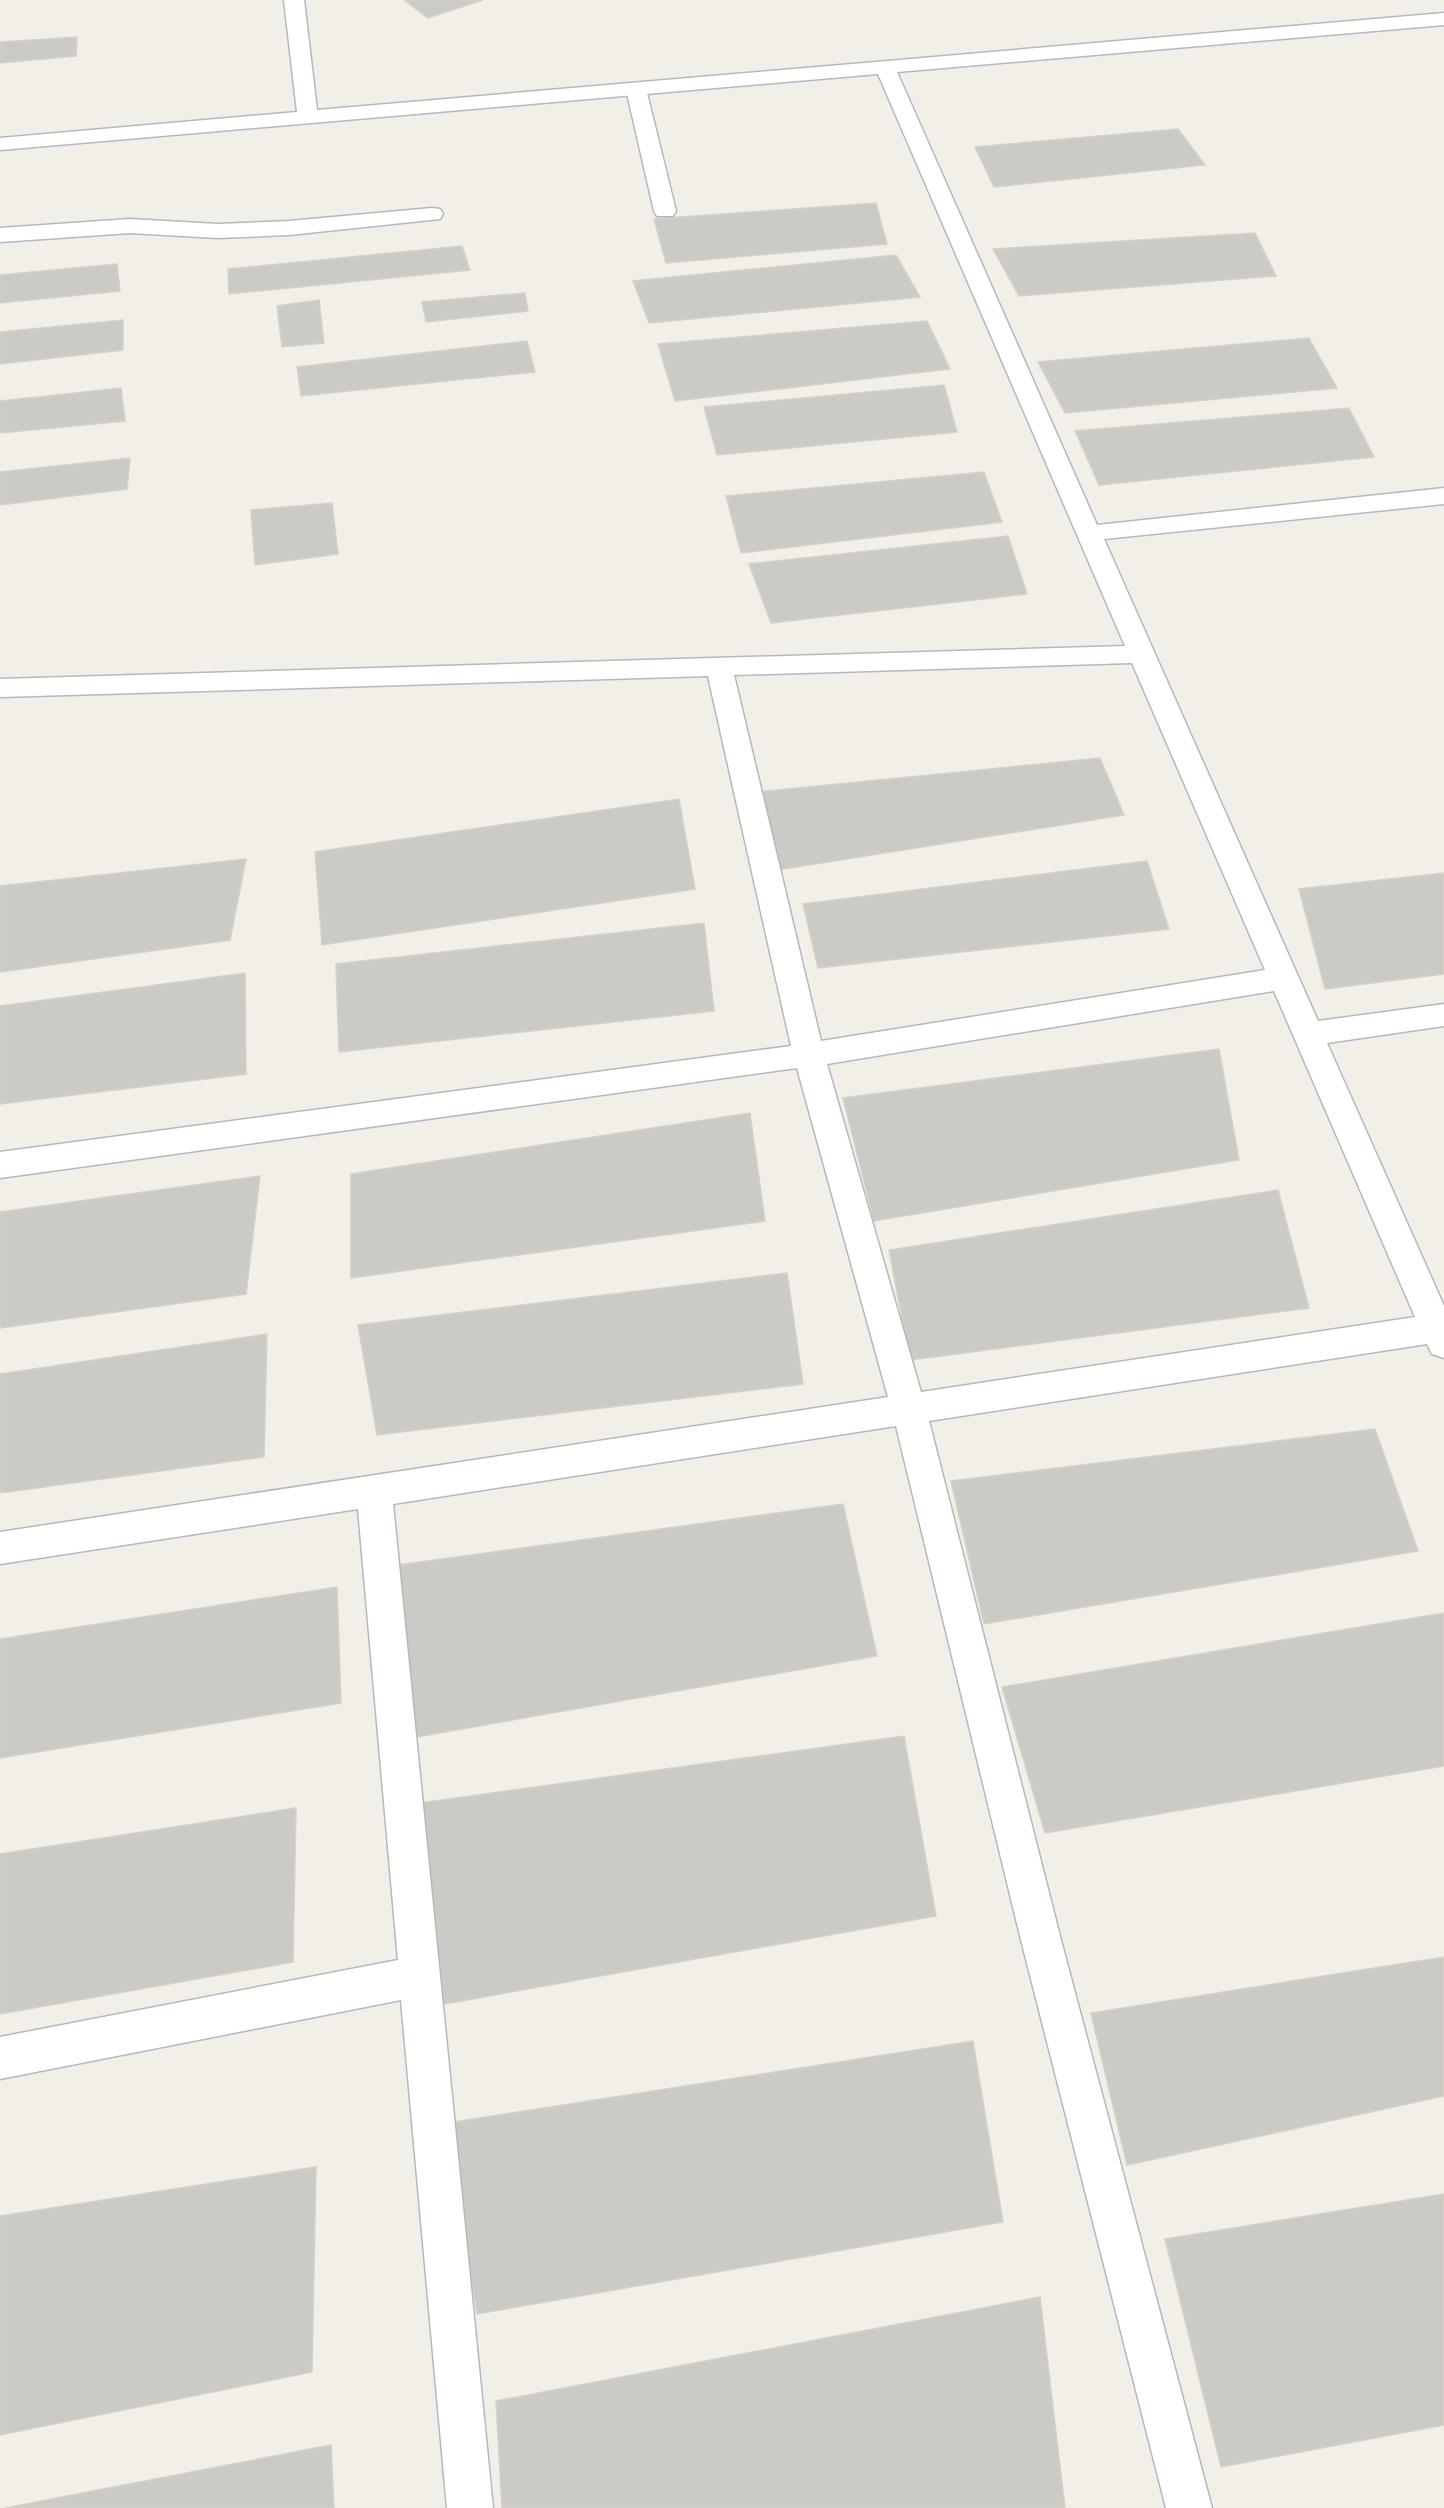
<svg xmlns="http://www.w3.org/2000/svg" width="1444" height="2508" font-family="'Varela Round',sans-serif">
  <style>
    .building { fill: #cccac5; stroke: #d6d1c6; stroke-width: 1.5 }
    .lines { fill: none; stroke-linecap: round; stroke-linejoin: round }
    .lane-casing { stroke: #b5b8bc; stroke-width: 3 }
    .street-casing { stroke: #b5b8bc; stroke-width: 3 }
    .lane { fill: #fff; fill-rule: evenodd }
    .street { fill: #fff; fill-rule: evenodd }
  </style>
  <rect width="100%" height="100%" fill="#f1efe8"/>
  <path class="building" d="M404,0H483L428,18Z
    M77,37L76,56L0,63V42Z
    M1178,129L1205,165L994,187L975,147Z
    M876,203L887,244L666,263L654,219Z
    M1255,233L1276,276L1019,296L993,249Z
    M462,246L470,270L229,294L228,269Z
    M896,255L920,297L649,323L633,281Z
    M117,264L120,291L0,303V275Z
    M525,293L528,311L426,322L422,302Z
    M319,300L324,343L282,347L277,306Z
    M123,320V350L0,364V332Z
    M927,321L950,369L675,401L658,344Z
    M1309,338L1337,388L1065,413L1038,362Z
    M527,341L535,372L301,396L297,367Z
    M944,385L957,432L717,455L704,407Z
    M121,388L125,421L0,433V401Z
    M1349,408L1374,457L1099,485L1075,431Z
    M130,458L127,489L0,505V472Z
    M984,472L1002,522L741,553L726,496Z
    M332,503L338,554L255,565L251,510Z
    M1008,536L1027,594L771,623L749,564Z
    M1100,758L1124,815L778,870L758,792Z
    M679,799L695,889L322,945L315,852Z
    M246,859L230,940L0,972V886Z
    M1147,861L1169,929L818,968L803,904Z
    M1444,873V974L1325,989L1299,889Z
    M704,923L714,1011L339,1052L336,964Z
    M245,973L246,1074L0,1104V1006Z
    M1219,1049L1239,1160L874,1221L843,1098Z
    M750,1113L765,1221L351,1278V1174Z
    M260,1176L246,1294L0,1328V1212Z
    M1278,1190L1309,1308L910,1360L889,1250Z
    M787,1273L803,1384L377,1435L358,1325Z
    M267,1334L264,1457L0,1493V1374Z
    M1375,1429L1418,1551L984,1624L951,1481Z
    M843,1504L877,1656L416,1737L398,1565Z
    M337,1587L341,1703L0,1758V1639Z
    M1444,1613V1766L1045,1833L1002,1687Z
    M904,1736L936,1916L444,2004L420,1803Z
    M296,1808L293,1962L0,2014V1854Z
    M1444,1957V2096L1127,2165L1091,2013Z
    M973,2041L1003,2222L477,2314L448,2123Z
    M316,2167L312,2372L0,2435V2216Z
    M1444,2194V2425L1221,2467L1165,2239Z
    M1040,2297L1065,2508H502L496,2401Z
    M331,2445L334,2508H5Z"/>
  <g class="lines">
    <defs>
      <path id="lane" d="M636,83L643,85L646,89L676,211L673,216H657L654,211L626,89L629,85Z
        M432,208L440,209L443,214L440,219L289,235L218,238L130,233L0,242V228L130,219L218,224L289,221Z"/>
      <path id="street" d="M284,0H304L317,110L1444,13V25L897,72L1097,525L1444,488V504L1104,539L1318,1021L1444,1004V1026L1327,1043L1444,1306V1358L1432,1354L1427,1344L929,1421L1061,1940L1212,2508H1166L1021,1940L896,1426L393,1504L493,2508H447L401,2000L0,2079V2037L398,1960L358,1509L0,1564V1532L888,1397L797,1068L0,1178V1152L791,1046L708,676L0,697V679L1125,646L878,74L0,150V138L297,112ZM1132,663L1265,970L821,1041L734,675ZM1274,991L1415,1317L921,1392L827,1064Z"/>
    </defs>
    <use href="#lane" class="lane-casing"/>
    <use href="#street" class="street-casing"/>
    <use href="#lane" class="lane"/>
    <use href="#street" class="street"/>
  </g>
</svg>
